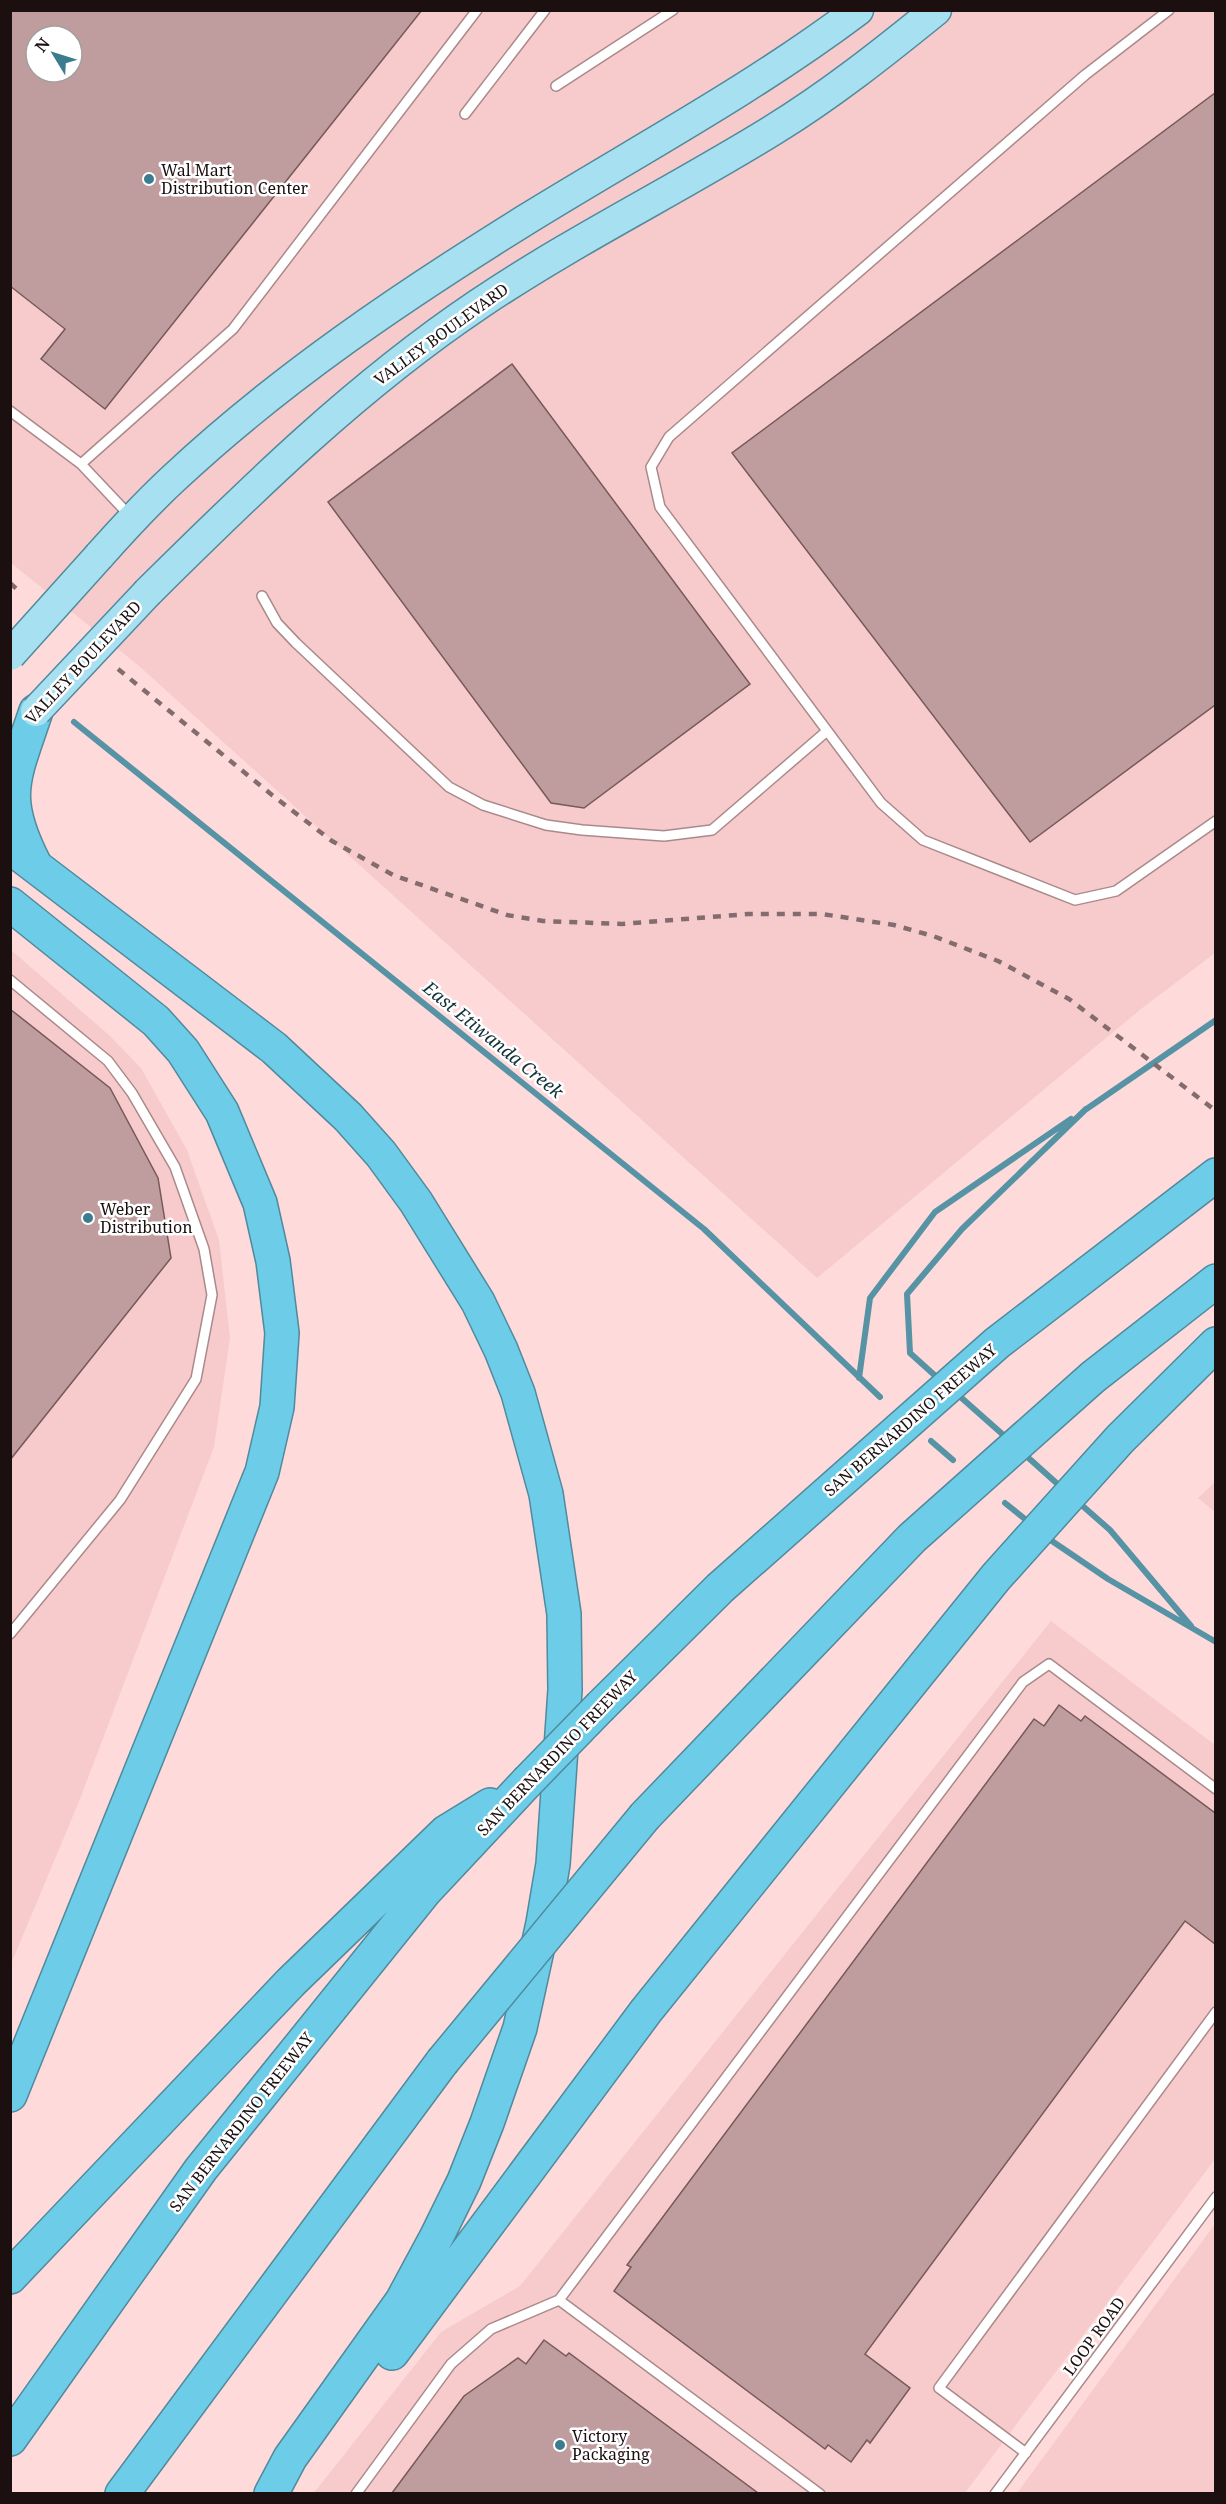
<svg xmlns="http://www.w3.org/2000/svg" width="1226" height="2504" font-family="'Noto Serif',serif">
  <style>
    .built { fill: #f7cbcc; fill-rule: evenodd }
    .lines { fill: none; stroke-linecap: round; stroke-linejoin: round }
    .stream { stroke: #5593a5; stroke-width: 6 }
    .building { fill: #bf9d9e; stroke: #77595a; stroke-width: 1.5; fill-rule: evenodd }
    .service-casing { stroke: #aa898b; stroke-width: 12 }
    .primary-casing { stroke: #508a9c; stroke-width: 33 }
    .motorway-casing { stroke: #508a9c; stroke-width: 36 }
    .service { stroke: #fff; stroke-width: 9 }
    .primary { stroke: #a7e0f1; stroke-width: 30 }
    .motorway { stroke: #6dcce8; stroke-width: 33 }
    .rail { stroke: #836c6d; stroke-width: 4.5; stroke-dasharray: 8 8; stroke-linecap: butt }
    .primary-bridge-casing { stroke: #508a9c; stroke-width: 33; stroke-linecap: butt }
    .motorway-bridge-casing { stroke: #508a9c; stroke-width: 36; stroke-linecap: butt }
    .primary-bridge { stroke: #a7e0f1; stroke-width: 30 }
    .motorway-bridge { stroke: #6dcce8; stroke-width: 33 }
    .poi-dot { fill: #3b7c8f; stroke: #fff; stroke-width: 2 }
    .labels { text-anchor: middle; stroke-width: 5; stroke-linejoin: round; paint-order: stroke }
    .poi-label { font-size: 16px; fill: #1b0f10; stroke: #fff; text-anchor: start }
    .street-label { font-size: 16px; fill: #1b0f10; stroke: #fff }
    .water-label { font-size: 18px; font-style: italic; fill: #12313a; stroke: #fff }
  </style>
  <rect width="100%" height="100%" fill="#fedadb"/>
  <path class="built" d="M10,11H1215V953L1141,1009L817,1278L139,666L11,563ZM36,36H72V72H36Z
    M11,950L109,1035L141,1068L187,1150L219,1240L230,1338L214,1447L80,1799L11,1964Z
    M1215,1482V1512L1198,1498Z
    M1051,1621L1215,1745V2159L965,2493L313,2494L441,2332L520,2286Z
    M1215,2224V2493H1017Z"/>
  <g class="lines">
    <path class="stream" d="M74,722L704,1229L880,1397
      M1085,1110L1216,1020
      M859,1378L870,1298L935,1212L1071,1119
      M941,1381L910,1353L907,1294L962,1229L1086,1109
      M956,1393L1009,1440
      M931,1441L953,1460
      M1023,1453L1062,1488
      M1077,1501L1110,1530L1191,1626
      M1005,1503L1025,1519
      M1049,1539L1108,1579L1216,1642"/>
  </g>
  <path class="building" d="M10,10H422L105,409L41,359L65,329L10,286ZM36,36H72V72H36Z
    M1215,93V705L1030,842L732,453Z
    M512,364L750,684L584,808L551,803L328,502Z
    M10,1009L110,1088L158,1178L171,1258L10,1460Z
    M1059,1705L1081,1721L1085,1716L1215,1813V1944L1185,1921L865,2354L910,2388L870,2443L867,2440L851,2462L828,2445L825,2449L614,2291L631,2267L627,2265L1034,1719L1044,1726Z
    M544,2340L566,2356L569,2353L758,2493H392L464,2396L518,2358L526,2364Z"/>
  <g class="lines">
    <defs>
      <path id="service" d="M1169,10L1085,75L669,437L651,467L660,507L881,803L923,840L1075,900L1116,891L1216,821
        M556,86L673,10
        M465,114L545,10
        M10,411L81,464L130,516
        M81,464L233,329L477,10
        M262,596L277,623L296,643L449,787L483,805L546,825L582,830L664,836L712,830L827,731
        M10,980L108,1061L132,1093L175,1167L204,1249L212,1295L196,1379L120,1500L10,1634
        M1026,2453L939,2388L1216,2012
        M356,2494L451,2364L491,2329L559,2300
        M820,2494L559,2300L1023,1682L1049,1664L1216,1789
        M995,2494L1216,2197"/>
      <path id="primary" d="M99,556C123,529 148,502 174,478C281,378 403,296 527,219C639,150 753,89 858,10
        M148,592C252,489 357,386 479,304C574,240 676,190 773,130C830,95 883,53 936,10"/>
      <path id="motorway" d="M10,847L274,1048L348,1117L381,1154L416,1202L478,1302L501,1350L518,1393L546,1494L564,1614L565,1690L553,1864L543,1923L520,2028L487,2123L464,2181L437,2236L402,2301L290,2458L271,2494
        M35,865C0,797 13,780 36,711
        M10,904L156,1021L183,1051L222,1112L260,1203L273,1261L282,1333L277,1407L262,1472L10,2095
        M601,1706L720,1588L997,1343L1216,1175
        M645,1816L912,1538L1093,1377L1216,1281
        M10,2277L291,1982L446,1832L490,1805
        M392,2353L646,2011L996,1577L1120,1439L1216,1344
        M10,2439L201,2169L425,1891L527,1782
        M122,2494L442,2062"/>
    </defs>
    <use href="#service" class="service-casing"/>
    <use href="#primary" class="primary-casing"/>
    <use href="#motorway" class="motorway-casing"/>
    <use href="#service" class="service"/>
    <use href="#primary" class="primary"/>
    <use href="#motorway" class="motorway"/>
    <path class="rail" d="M10,583L19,591
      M118,669L272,795L332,841L393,875L507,915L543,921L622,924L748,914H822L894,925L933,936L998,961L1069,999L1216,1111"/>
    <defs>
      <path id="primary-bridge" d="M10,655L99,556
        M36,711L148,592"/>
      <path id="motorway-bridge" d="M527,1782L601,1706
        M442,2062L645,1816"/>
    </defs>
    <use href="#primary-bridge" class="primary-bridge-casing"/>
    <use href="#motorway-bridge" class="motorway-bridge-casing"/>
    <use href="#primary-bridge" class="primary-bridge"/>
    <use href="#motorway-bridge" class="motorway-bridge"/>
  </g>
  <g class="poi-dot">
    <circle cx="149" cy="179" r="6"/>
    <circle cx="88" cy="1218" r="6"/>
    <circle cx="560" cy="2445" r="6"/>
  </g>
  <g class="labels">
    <g class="poi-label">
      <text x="161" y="176">Wal Mart<tspan x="161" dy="18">Distribution Center</tspan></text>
      <text x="100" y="1215">Weber<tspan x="100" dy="18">Distribution</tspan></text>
      <text x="572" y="2442">Victory<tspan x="572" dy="18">Packaging</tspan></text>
    </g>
    <g class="street-label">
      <text transform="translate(441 334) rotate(-36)" y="6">VALLEY BOULEVARD</text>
      <text transform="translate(83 662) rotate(-47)" y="6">VALLEY BOULEVARD</text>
      <text transform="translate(910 1420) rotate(-41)" y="6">SAN BERNARDINO FREEWAY</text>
      <text transform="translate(557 1753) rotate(-46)" y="6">SAN BERNARDINO FREEWAY</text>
      <text transform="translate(241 2122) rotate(-52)" y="6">SAN BERNARDINO FREEWAY</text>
      <text transform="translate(1094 2336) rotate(-54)" y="6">LOOP ROAD</text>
    </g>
    <g class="water-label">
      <text transform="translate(493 1040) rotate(39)" y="6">East Etiwanda Creek</text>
    </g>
  </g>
  <rect width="1226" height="2504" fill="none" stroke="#1b0f10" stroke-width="24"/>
  <g transform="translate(54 54) rotate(308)"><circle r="28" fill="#ffffff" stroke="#a49f9f" stroke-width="1.5"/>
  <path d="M0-4.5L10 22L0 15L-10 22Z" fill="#3b7c8f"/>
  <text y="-9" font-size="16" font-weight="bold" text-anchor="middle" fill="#1b0f10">N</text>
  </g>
</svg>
